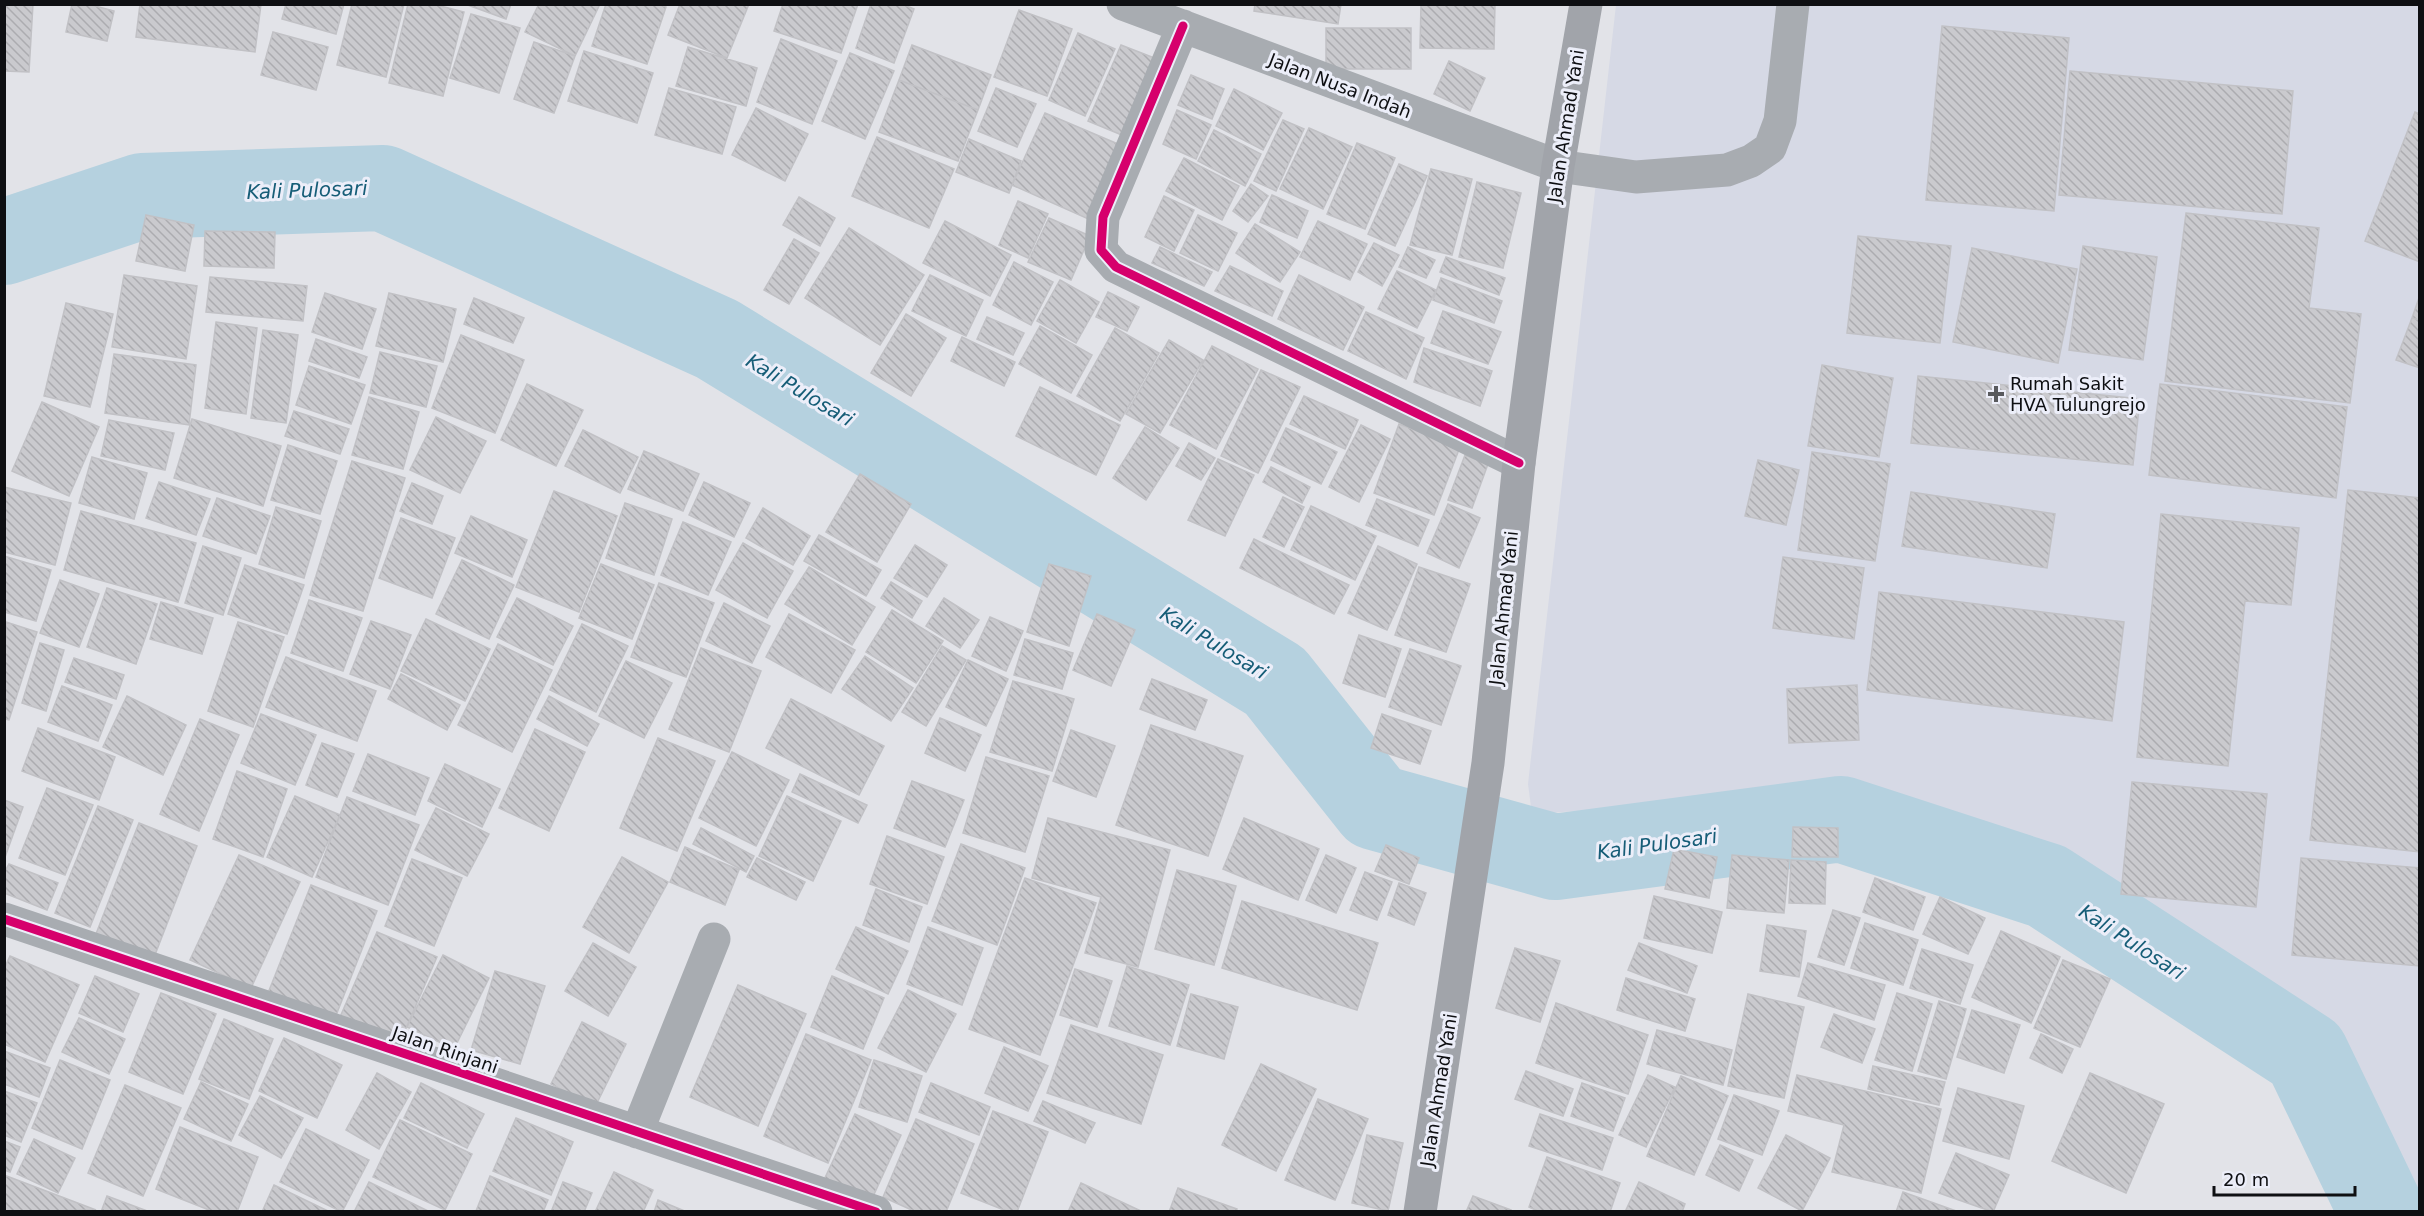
<svg xmlns="http://www.w3.org/2000/svg" width="2424" height="1216" font-family="'DejaVu Sans',sans-serif">
  <style>
    .built { fill: #d6d9e5 }
    .lines { fill: none; stroke-linecap: round; stroke-linejoin: round }
    .river { stroke: #b5d1df; stroke-width: 86 }
    .building { fill: url(#building-back-hatch); stroke: #c1c1c5; stroke-width: 1.5 }
    .minor { stroke: #a8acb1; stroke-width: 33 }
    .major { stroke: #a1a4aa; stroke-width: 33 }
    .cycleway-casing { stroke: #eceef9; stroke-width: 13 }
    .cycleway { stroke: #d6006c; stroke-width: 9 }
    .poi-dot { fill: #58595d; stroke: #eceef9; stroke-width: 2 }
    .labels { text-anchor: middle; stroke-width: 6; stroke-linejoin: round; paint-order: stroke }
    .street-label { font-size: 18px; fill: #0e0f12; stroke: #eceef9 }
    .poi-label { font-size: 18px; fill: #0e0f12; stroke: #eceef9; text-anchor: start }
    .water-label { font-size: 20px; font-style: italic; fill: #165d77; stroke: #eceef9 }
  </style>
  <defs>
    <pattern id="building-back-hatch" width="6" height="6" patternUnits="userSpaceOnUse" patternTransform="scale(1.5)"><rect width="6" height="6" fill="#cacace"/><path d="M-1 5l2 2M0 0l6 6M5-1l2 2" fill="none" stroke="#acacb0"/></pattern>
  </defs>
  <rect width="100%" height="100%" fill="#e2e3e8"/>
  <path class="built" d="M1616,5H2419V1211H2354L2288,1085L1883,791L1532,814L1528,784Z"/>
  <g class="lines">
    <path class="river" d="M4,242L142,196L383,188L717,339L1275,681L1375,807L1555,857L1841,819L2047,886L2306,1054L2382,1212"/>
  </g>
  <path class="building" d="M4,4H33L29,72L4,71Z
    M72,4H88L114,11L107,41L66,32Z
    M140,4H261L255,52L136,37Z
    M286,4H344L336,34L282,19Z
    M352,4H404L386,77L337,65Z
    M408,4H433L464,12L443,96L389,83Z
    M465,4H511L506,19Z
    M539,4H600L575,56L525,32Z
    M606,4H657L666,7L647,64L592,46Z
    M680,4H749L727,58L668,35Z
    M783,4H858L841,53L774,31Z
    M871,4H902L914,9L894,63L856,48Z
    M1255,4H1341L1338,24L1254,11Z
    M1421,4H1495L1494,49L1420,48Z
    M1019,10L1072,29L1047,96L994,77Z
    M471,14L520,28L499,93L450,78Z
    M1942,26L2069,38L2054,211L1926,200Z
    M1326,28H1411V69H1326Z
    M273,32L328,47L316,90L261,75Z
    M1078,33L1115,49L1085,116L1049,100Z
    M781,39L837,61L812,124L757,102Z
    M534,42L575,56L554,113L514,99Z
    M912,45L991,75L978,110L899,80Z
    M1121,45L1162,61L1129,138L1088,121Z
    M688,47L757,68L746,106L676,86Z
    M584,51L653,73L637,123L568,101Z
    M850,53L894,71L865,139L822,121Z
    M1449,61L1485,78L1470,111L1434,94Z
    M2070,71L2293,91L2282,214L2059,195Z
    M1191,75L1224,89L1212,119L1178,105Z
    M899,80L978,110L958,161L879,132Z
    M669,88L736,107L722,154L655,135Z
    M996,88L1036,104L1017,147L978,131Z
    M1234,89L1282,113L1263,150L1216,126Z
    M756,108L808,134L785,181L732,155Z
    M1177,110L1211,125L1196,159L1163,144Z
    M2415,112L2420,114V262L2365,241Z
    M1045,113L1125,147L1093,221L1012,185Z
    M1283,120L1304,129L1276,191L1254,181Z
    M1309,128L1352,147L1323,209L1280,189Z
    M1214,130L1261,154L1245,186L1198,161Z
    M877,137L954,169L929,228L852,196Z
    M969,139L1021,161L1009,193L956,172Z
    M1357,143L1395,158L1365,229L1327,214Z
    M1184,158L1239,186L1222,220L1166,191Z
    M1399,164L1427,176L1395,246L1368,234Z
    M1431,169L1472,179L1452,255L1410,245Z
    M1477,182L1521,193L1503,268L1459,257Z
    M1251,184L1268,196L1248,222L1233,211Z
    M1272,195L1308,211L1297,238L1260,222Z
    M1164,196L1194,210L1174,251L1145,237Z
    M799,197L835,218L820,246L783,225Z
    M1018,201L1048,214L1028,258L999,245Z
    M2186,213L2319,228L2309,308L2361,314L2350,403L2165,381Z
    M146,215L194,225L185,271L136,261Z
    M1198,215L1237,233L1218,271L1180,253Z
    M1049,218L1090,236L1071,280L1028,262Z
    M945,221L1011,255L990,296L923,263Z
    M1318,221L1367,244L1350,280L1300,257Z
    M1255,224L1300,252L1280,282L1236,253Z
    M849,228L924,275L880,345L805,298Z
    M205,231L275,232L274,268L204,266Z
    M1858,236L1951,246L1940,343L1847,333Z
    M794,239L819,253L789,304L764,290Z
    M1374,243L1399,255L1382,286L1358,272Z
    M2083,246L2157,257L2143,360L2069,350Z
    M1160,247L1212,272L1204,286L1152,263Z
    M1408,247L1435,260L1426,278L1399,267Z
    M1972,248L2077,269L2058,363L1953,342Z
    M1446,257L1505,278L1499,295L1440,272Z
    M1014,262L1053,282L1031,325L993,305Z
    M1230,266L1283,291L1272,316L1215,291Z
    M1397,271L1436,290L1417,328L1378,309Z
    M124,275L197,286L186,359L112,347Z
    M930,275L983,300L966,336L912,311Z
    M1299,275L1364,307L1343,350L1278,319Z
    M210,277L307,286L303,321L206,312Z
    M1441,278L1502,301L1494,323L1433,300Z
    M1060,280L1099,302L1076,343L1037,321Z
    M1108,292L1139,307L1127,331L1096,317Z
    M325,293L376,309L362,349L312,332Z
    M389,293L456,309L443,362L376,346Z
    M2420,295V320L2412,318Z
    M474,298L524,318L513,343L464,324Z
    M66,303L113,314L90,407L44,396Z
    M1443,311L1501,332L1488,364L1431,343Z
    M1366,312L1424,338L1406,379L1348,351Z
    M906,314L946,338L911,396L871,373Z
    M987,317L1024,333L1013,355L977,339Z
    M2412,318L2420,320V368L2396,360Z
    M216,322L257,328L246,414L205,408Z
    M1040,326L1092,355L1071,393L1019,364Z
    M1115,328L1159,353L1120,421L1077,396Z
    M263,330L298,335L286,423L251,418Z
    M461,335L524,360L495,433L432,408Z
    M962,337L1015,362L1004,386L951,361Z
    M316,339L367,357L359,378L309,361Z
    M1169,340L1203,360L1160,433L1126,414Z
    M1212,346L1258,369L1216,449L1170,425Z
    M1424,348L1492,371L1480,406L1414,382Z
    M380,352L437,366L426,407L370,393Z
    M114,354L196,365L189,425L105,413Z
    M1822,365L1893,378L1879,457L1808,446Z
    M309,366L365,385L351,424L296,405Z
    M1261,370L1300,387L1258,473L1221,456Z
    M1918,376L2140,399L2133,465L1911,443Z
    M527,384L583,410L556,466L501,440Z
    M2160,384L2347,407L2336,498L2149,475Z
    M1040,387L1120,425L1096,475L1016,436Z
    M1304,396L1358,420L1345,449L1290,424Z
    M369,397L419,412L403,469L352,455Z
    M42,402L99,427L69,496L12,471Z
    M294,411L349,429L340,454L285,436Z
    M436,417L486,441L460,493L410,470Z
    M192,419L281,446L263,506L174,478Z
    M109,420L174,433L165,470L101,456Z
    M1399,424L1460,447L1434,515L1374,493Z
    M1361,425L1390,439L1359,502L1329,487Z
    M1145,427L1179,448L1146,500L1113,478Z
    M1286,428L1337,452L1321,484L1271,460Z
    M583,430L638,457L620,493L565,466Z
    M1189,443L1215,458L1201,480L1176,466Z
    M288,445L337,461L320,514L271,500Z
    M644,451L699,474L683,511L628,489Z
    M1812,452L1890,464L1875,561L1798,550Z
    M1465,455L1488,464L1472,508L1448,500Z
    M92,457L147,473L134,519L79,503Z
    M1218,459L1254,475L1225,536L1188,520Z
    M1758,460L1799,470L1786,525L1745,516Z
    M352,461L405,478L363,611L310,595Z
    M1271,467L1310,487L1302,503L1263,482Z
    M860,474L911,504L877,562L826,532Z
    M159,482L210,499L196,535L146,518Z
    M704,482L750,503L734,537L689,515Z
    M412,483L443,496L432,524L400,511Z
    M4,487L71,503L55,565L4,552Z
    M2348,490L2420,498V852L2310,840Z
    M554,491L617,516L579,612L516,587Z
    M1911,492L2055,514L2047,568L1902,546Z
    M1283,497L1304,507L1284,547L1263,537Z
    M217,498L270,516L256,554L203,536Z
    M1377,499L1429,520L1418,546L1366,525Z
    M625,503L672,519L654,575L606,558Z
    M1448,504L1480,518L1459,568L1427,553Z
    M1311,506L1376,536L1355,580L1291,550Z
    M276,507L321,521L304,578L259,564Z
    M763,508L810,536L793,565L746,538Z
    M81,511L196,543L178,602L64,570Z
    M2161,514L2299,528L2291,605L2245,601L2228,766L2137,757Z
    M471,516L527,540L512,577L455,553Z
    M401,518L455,538L432,598L379,578Z
    M683,522L731,542L708,595L661,575Z
    M819,535L881,570L866,596L804,561Z
    M1254,539L1349,585L1334,614L1240,568Z
    M743,543L793,571L767,618L716,590Z
    M915,545L947,565L927,597L894,578Z
    M203,546L241,558L223,615L185,603Z
    M1378,546L1417,564L1387,630L1348,613Z
    M4,556L51,570L36,621L4,612Z
    M1783,557L1864,568L1854,639L1773,628Z
    M462,560L514,585L489,639L436,614Z
    M601,564L654,585L632,639L579,618Z
    M1049,564L1091,576L1069,646L1027,632Z
    M245,565L304,585L287,634L228,614Z
    M809,567L875,607L852,645L785,604Z
    M1419,567L1470,584L1446,652L1395,635Z
    M60,580L99,594L79,647L40,633Z
    M891,582L922,601L912,618L881,598Z
    M659,583L714,603L686,677L631,657Z
    M107,588L157,604L136,664L87,647Z
    M1879,592L2124,622L2112,721L1867,690Z
    M517,598L573,626L553,665L497,637Z
    M944,598L979,620L960,648L926,626Z
    M309,600L362,618L343,671L291,653Z
    M161,602L213,618L202,654L150,639Z
    M724,603L770,626L752,663L706,641Z
    M892,610L943,641L916,683L866,652Z
    M789,614L855,650L831,693L766,657Z
    M1097,614L1135,630L1111,686L1073,670Z
    M990,617L1023,631L1006,671L972,656Z
    M426,619L490,649L465,701L401,671Z
    M371,621L411,635L390,689L350,674Z
    M6,622L37,632L9,720L4,719Z
    M238,622L284,637L253,727L208,711Z
    M582,624L628,646L596,712L550,690Z
    M1359,635L1401,649L1385,697L1343,683Z
    M1025,639L1073,653L1062,689L1014,675Z
    M40,643L64,650L46,711L22,703Z
    M498,644L552,670L512,752L458,725Z
    M942,646L966,660L926,726L902,712Z
    M701,648L761,671L729,752L669,729Z
    M1410,649L1461,666L1441,725L1389,707Z
    M865,656L913,688L891,721L842,689Z
    M286,657L376,691L357,741L266,707Z
    M74,658L124,675L116,699L65,682Z
    M968,660L1008,679L986,726L946,707Z
    M626,661L672,683L644,738L599,716Z
    M401,674L460,705L447,730L388,699Z
    M1152,679L1207,700L1195,730L1140,709Z
    M1013,681L1074,699L1052,771L990,752Z
    M1857,685L1859,740L1789,743L1787,689Z
    M62,686L112,705L98,741L48,722Z
    M127,696L186,725L163,775L103,747Z
    M549,696L599,724L587,746L537,719Z
    M791,699L884,746L859,795L766,748Z
    M261,714L316,735L295,785L241,763Z
    M1382,714L1431,731L1420,764L1371,748Z
    M940,718L981,735L965,771L925,753Z
    M200,719L239,735L199,831L160,814Z
    M1151,725L1243,756L1208,856L1116,825Z
    M38,728L115,757L99,800L22,771Z
    M535,729L585,752L549,831L499,808Z
    M1071,730L1115,746L1096,797L1053,781Z
    M658,738L715,761L677,851L620,828Z
    M322,743L354,754L337,797L306,785Z
    M732,752L789,780L756,846L699,818Z
    M368,754L429,778L415,815L353,791Z
    M986,757L1049,776L1025,852L963,833Z
    M445,764L500,789L482,827L428,801Z
    M237,771L287,789L263,857L213,839Z
    M800,774L867,805L858,823L792,792Z
    M912,781L964,800L945,847L894,828Z
    M2132,782L2267,794L2256,907L2121,894Z
    M47,788L93,805L65,875L19,858Z
    M295,796L340,815L312,877L267,857Z
    M787,796L841,821L813,881L759,856Z
    M347,797L419,825L388,905L316,877Z
    M4,800L23,807L4,860Z
    M98,806L133,820L90,927L55,913Z
    M436,808L489,834L467,876L415,850Z
    M1048,818L1170,850L1138,967L1085,953L1101,897L1032,878Z
    M1244,818L1319,849L1298,900L1223,869Z
    M139,823L197,846L153,960L94,939Z
    M1793,827L1838,828V857H1792Z
    M701,828L754,856L746,872L693,844Z
    M887,836L944,857L927,904L870,884Z
    M961,844L1025,868L997,945L932,921Z
    M1386,845L1419,858L1409,884L1375,871Z
    M685,847L739,870L725,905L670,882Z
    M1674,849L1717,857L1709,898L1665,889Z
    M239,855L300,882L251,988L190,960Z
    M1326,855L1356,868L1336,913L1306,900Z
    M1732,855L1789,860L1784,913L1727,908Z
    M622,857L668,882L629,953L583,927Z
    M757,858L805,882L796,900L747,877Z
    M2301,858L2420,868V966L2292,955Z
    M412,859L462,878L434,946L385,926Z
    M1791,860L1826,862L1825,904L1789,903Z
    M9,864L58,883L47,910L4,893V873Z
    M1177,870L1236,886L1214,965L1155,949Z
    M1365,872L1392,882L1377,920L1350,910Z
    M1025,878L1096,903L1040,1055L969,1029Z
    M1875,878L1925,897L1913,930L1863,912Z
    M1399,883L1426,893L1414,925L1388,915Z
    M311,885L377,911L335,1018L268,993Z
    M876,889L922,907L909,942L863,925Z
    M1654,896L1722,912L1712,953L1644,938Z
    M1940,897L1985,918L1968,954L1923,934Z
    M1242,901L1378,943L1357,1010L1222,968Z
    M1833,910L1860,918L1844,965L1818,957Z
    M1865,923L1918,940L1903,985L1851,968Z
    M1767,925L1806,931L1799,977L1760,971Z
    M856,927L908,951L888,994L836,969Z
    M928,927L983,948L962,1005L907,984Z
    M2001,931L2060,957L2031,1023L1972,997Z
    M377,932L437,957L400,1042L340,1017Z
    M593,943L636,967L608,1016L565,991Z
    M1639,943L1697,966L1687,993L1628,970Z
    M1515,948L1560,961L1540,1022L1496,1008Z
    M1922,949L1973,965L1960,1004L1910,988Z
    M443,955L489,978L454,1049L407,1027Z
    M10,956L79,985L45,1062L4,1044V969Z
    M2063,960L2110,979L2080,1047L2034,1028Z
    M1808,963L1885,985L1874,1020L1798,996Z
    M1127,966L1189,985L1170,1045L1109,1026Z
    M1075,969L1112,981L1097,1027L1060,1015Z
    M495,971L545,986L520,1064L471,1050Z
    M95,976L139,994L123,1032L79,1013Z
    M832,976L884,998L863,1049L811,1027Z
    M1626,978L1695,999L1685,1031L1617,1010Z
    M738,985L806,1014L758,1126L690,1097Z
    M908,990L956,1014L926,1072L878,1048Z
    M161,993L216,1014L183,1094L129,1072Z
    M1897,993L1932,1004L1912,1071L1875,1060Z
    M1191,994L1238,1007L1224,1059L1177,1046Z
    M1748,994L1804,1007L1784,1098L1728,1086Z
    M1939,1001L1966,1009L1946,1079L1918,1071Z
    M1556,1003L1648,1035L1628,1094L1536,1063Z
    M1972,1010L2020,1025L2004,1073L1957,1057Z
    M1834,1014L1875,1029L1862,1063L1821,1047Z
    M79,1018L125,1039L109,1074L62,1052Z
    M224,1019L273,1039L249,1099L199,1079Z
    M582,1022L626,1044L595,1107L551,1084Z
    M1071,1025L1163,1055L1141,1124L1047,1093Z
    M1657,1030L1732,1050L1723,1085L1647,1064Z
    M806,1034L871,1060L828,1163L764,1136Z
    M2041,1034L2073,1049L2062,1073L2030,1058Z
    M284,1038L342,1065L317,1118L259,1091Z
    M1004,1047L1048,1066L1028,1111L985,1093Z
    M4,1051L50,1068L39,1097L4,1084Z
    M60,1060L110,1080L82,1149L32,1128Z
    M874,1060L922,1076L907,1122L859,1107Z
    M1261,1064L1316,1089L1276,1171L1222,1145Z
    M1873,1066L1945,1082L1939,1105L1868,1089Z
    M1526,1071L1573,1089L1563,1116L1515,1099Z
    M377,1073L411,1092L379,1149L346,1130Z
    M2090,1073L2164,1104L2126,1193L2052,1161Z
    M1648,1075L1675,1087L1646,1147L1619,1135Z
    M1797,1075L1941,1109L1921,1193L1832,1172L1844,1125L1788,1111Z
    M1681,1076L1728,1096L1694,1175L1647,1156Z
    M201,1082L248,1104L231,1141L184,1119Z
    M421,1083L484,1114L467,1148L404,1118Z
    M931,1083L990,1107L979,1135L919,1112Z
    M1582,1083L1625,1098L1613,1131L1571,1116Z
    M125,1085L181,1108L143,1196L88,1173Z
    M1958,1088L2024,1106L2009,1159L1943,1141Z
    M4,1091L37,1103L21,1142L4,1135Z
    M1734,1095L1779,1111L1762,1155L1718,1139Z
    M260,1096L303,1118L281,1158L239,1135Z
    M1318,1099L1368,1119L1335,1200L1285,1180Z
    M1043,1101L1095,1123L1085,1143L1034,1121Z
    M993,1111L1048,1132L1017,1212H1009L961,1193Z
    M855,1114L901,1135L871,1201L824,1180Z
    M1540,1114L1613,1138L1602,1170L1529,1146Z
    M516,1118L573,1142L551,1195L493,1171Z
    M916,1119L974,1144L946,1212H916L883,1197Z
    M400,1120L472,1154L445,1210L373,1177Z
    M180,1127L258,1157L237,1212H214L156,1189Z
    M306,1129L369,1160L342,1212L280,1182Z
    M1367,1135L1403,1143L1388,1211L1352,1203Z
    M1786,1135L1830,1158L1802,1211L1758,1188Z
    M34,1139L75,1158L58,1193L17,1174Z
    M4,1141L20,1147L10,1172L4,1170Z
    M1720,1145L1753,1160L1739,1191L1706,1175Z
    M1956,1153L2009,1175L1993,1212L1939,1193Z
    M1547,1157L1620,1183L1610,1212H1540L1529,1207Z
    M614,1172L653,1190L643,1212H595Z
    M4,1175L96,1210L4,1212Z
    M490,1176L548,1200L543,1212L476,1211Z
    M369,1182L430,1212H354Z
    M563,1182L592,1193L584,1212H551Z
    M1639,1182L1685,1204L1682,1212H1625Z
    M1081,1183L1143,1212H1068Z
    M274,1185L330,1212H262Z
    M1178,1188L1237,1209L1236,1212H1169Z
    M1903,1192L1959,1212H1896Z
    M107,1196L150,1212H101Z
    M1473,1196L1511,1210L1510,1212H1466Z
    M658,1200L687,1212H654Z"/>
  <g class="lines">
    <path class="minor" d="M1123,4L1558,166L1636,177L1727,170L1751,161L1770,148L1780,121L1793,4
      M1183,26L1103,217L1101,250L1116,267L1519,463
      M4,919L876,1212
      M637,1132L714,939"/>
    <path class="major" d="M1420,1212L1488,763L1519,463L1558,166L1586,4"/>
    <defs>
      <path id="cycleway" d="M1183,26L1103,217L1101,250L1116,267L1519,463
        M4,919L876,1212"/>
    </defs>
    <use href="#cycleway" class="cycleway-casing"/>
    <use href="#cycleway" class="cycleway"/>
  </g>
  <path class="poi-dot" d="M1993 385h6v6h6v6h-6v6h-6v-6h-6v-6h6z"/>
  <g class="labels">
    <g class="street-label">
      <text transform="translate(1340 86) rotate(21)" y="6">Jalan Nusa Indah</text>
      <text transform="translate(1566 126) rotate(-81)" y="6">Jalan Ahmad Yani</text>
      <text transform="translate(1504 608) rotate(-84)" y="6">Jalan Ahmad Yani</text>
      <text transform="translate(445 1050) rotate(19)" y="6">Jalan Rinjani</text>
      <text transform="translate(1439 1090) rotate(-81)" y="6">Jalan Ahmad Yani</text>
    </g>
    <g class="poi-label">
      <text x="2010" y="390">Rumah Sakit<tspan x="2010" dy="21">HVA Tulungrejo</tspan></text>
    </g>
    <g class="water-label">
      <text transform="translate(307 190) rotate(-2)" y="7">Kali Pulosari</text>
      <text transform="translate(800 390) rotate(31)" y="7">Kali Pulosari</text>
      <text transform="translate(1214 643) rotate(31)" y="7">Kali Pulosari</text>
      <text transform="translate(1657 844) rotate(-8)" y="7">Kali Pulosari</text>
      <text transform="translate(2132 942) rotate(33)" y="7">Kali Pulosari</text>
    </g>
  </g>
  <rect width="2424" height="1216" fill="none" stroke="#0e0f12" stroke-width="12"/>
  <path d="M2214 1186v9h141v-9" fill="none" stroke="#0e0f12" stroke-width="3"/>
  <text x="2223" y="1186" font-size="18" fill="#0e0f12" stroke="#eceef9" stroke-width="4.5" paint-order="stroke">20 m</text>
</svg>
